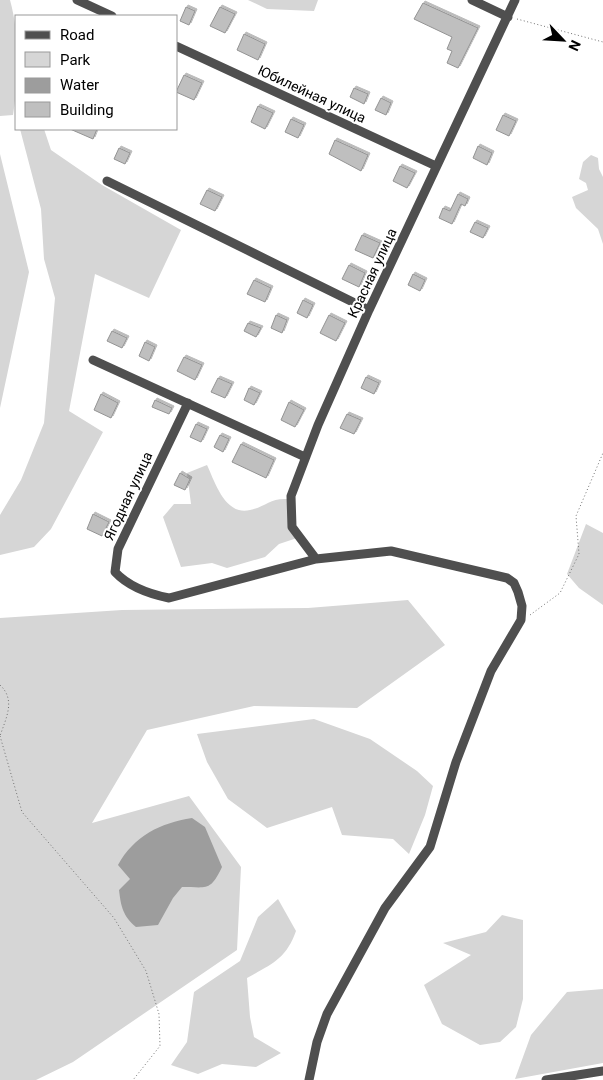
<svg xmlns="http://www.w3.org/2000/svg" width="603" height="1080" font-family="Roboto,sans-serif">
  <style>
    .green { fill: #d6d6d6 }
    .water { fill: #9d9d9d }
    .building { fill: #bfbfbf; stroke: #939393; filter: url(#shadow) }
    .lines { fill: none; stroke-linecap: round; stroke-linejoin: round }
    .path { stroke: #717171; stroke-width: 1; stroke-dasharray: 1 2.5; stroke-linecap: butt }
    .minor { stroke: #4f4f4f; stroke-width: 9 }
    .labels { text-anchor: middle; stroke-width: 4; stroke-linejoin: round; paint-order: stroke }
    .street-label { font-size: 14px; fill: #000; stroke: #fff }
  </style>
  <defs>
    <filter id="shadow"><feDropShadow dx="2" dy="-2" stdDeviation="0" flood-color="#0004"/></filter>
  </defs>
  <rect width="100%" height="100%" fill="#fff"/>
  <path class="green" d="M0,0H10C20,36 19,78 13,115L0,116Z
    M248,0H318L314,11L267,9Z
    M20,129H44L51,150L102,185L181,230L149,298L95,274L69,411L103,432L51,529L34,547L0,555V515L21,480L44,423L55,298L44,259L41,209Z
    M0,154L29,272L0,408Z
    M591,155L598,158L599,169L603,177V244L598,229L576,208L572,197L588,190L586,183L579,179L583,162Z
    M207,465C215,482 225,516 250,510C265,507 270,498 287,499L297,538L279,544L265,557L227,568L212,563L181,567L163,517L174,504H191L187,473Z
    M586,524L603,533V605L579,588L567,574Z
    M408,600L445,645L357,708L254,706L147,730L92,823L189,796L241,867L237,950L73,1062L36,1080H0V618L122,610L308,608Z
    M314,719L370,739L417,771L433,786L425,815L409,854L393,839L342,835L332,807L267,828L228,799L207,762L197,734Z
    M278,899L296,931C286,959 272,964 247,978L250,1017L254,1037L281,1053L256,1067L222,1064L198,1074L171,1065L187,1042L194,992L240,961L258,917Z
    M502,915L523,920V999L516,1027L500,1042L480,1045L442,1024L424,985L471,955L443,943L486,932Z
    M603,989V1063L515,1079L531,1035L567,992Z"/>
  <path class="water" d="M192,818L205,827L222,867C210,892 207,887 182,887L173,898L158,925L136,927C123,916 121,907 119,890L130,879L118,865C134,836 160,823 192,818Z"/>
  <path class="building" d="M423,3L478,28L458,68L447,63L452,51L447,49L452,37L414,19Z
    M186,7L195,11L189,25L180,21Z
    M220,7L235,14L225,33L210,26Z
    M244,34L265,44L258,60L237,50Z
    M184,75L202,83L194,100L176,92Z
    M354,88L368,94L364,104L350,97Z
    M381,98L391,103L386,115L375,110Z
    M258,106L273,113L265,129L251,122Z
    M503,115L516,121L509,136L496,130Z
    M291,119L304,125L298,138L285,132Z
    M70,129H97L93,139Z
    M335,140L368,155L361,171L329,154Z
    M478,146L492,153L487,165L473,158Z
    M119,148L130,153L125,164L114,159Z
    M400,166L415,173L407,188L393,181Z
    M207,190L222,197L215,211L200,204Z
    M458,194L468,199L465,206L461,204L452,224L439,218L443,208L450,211Z
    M475,222L488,228L483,238L470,232Z
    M362,235L380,243L373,258L355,250Z
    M349,265L365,273L359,287L342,279Z
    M413,274L425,280L420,291L408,285Z
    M254,280L271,288L265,302L247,294Z
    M303,300L313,305L307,318L297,313Z
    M276,315L287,320L282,333L271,328Z
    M329,315L345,323L336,341L320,333Z
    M248,323L261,328L256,337L244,331Z
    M112,331L127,338L122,348L107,341Z
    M145,342L155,347L149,361L139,356Z
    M184,357L202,365L195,380L177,371Z
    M366,377L379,383L374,394L361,388Z
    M218,378L232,384L225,398L211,392Z
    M249,388L260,393L254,405L244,400Z
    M101,394L118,403L111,418L94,410Z
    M155,400L172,408L169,414L152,407Z
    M289,402L304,410L295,427L281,420Z
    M347,414L361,420L354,434L340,428Z
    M196,424L207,429L201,442L190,437Z
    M220,435L229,439L223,452L214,447Z
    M241,444L274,460L266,478L232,462Z
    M180,473L190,479L185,490L174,485Z
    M93,514L109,522L102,536L87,529Z"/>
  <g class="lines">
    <path class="path" d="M517,19L603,42
      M530,615L560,593L579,554L576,516L603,453
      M0,685C16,700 6,718 0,736
      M0,736L22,812L114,918L146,971L159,1014L160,1046L133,1080"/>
    <path class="minor" d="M77,0L112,16
      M472,0L508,17
      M176,46L436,166
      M107,181L369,310
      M93,360L305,457
      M188,403L118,549L115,572C129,587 149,594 169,598L316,559L391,551L507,578L514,583L518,592L522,606L521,620L491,671L456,762L430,847L385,908L327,1014L317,1042L309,1080
      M316,559L292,527L291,496L318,425L369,310L515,0
      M546,1080L603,1071"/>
  </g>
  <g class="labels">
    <g class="street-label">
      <text transform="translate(312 94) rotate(25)" y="5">Юбилейная улица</text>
      <text transform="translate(372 273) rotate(-65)" y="5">Красная улица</text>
      <text transform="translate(128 496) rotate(-65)" y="5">Ягодная улица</text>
    </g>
  </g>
  <rect x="15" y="15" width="162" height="115" fill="#ffffff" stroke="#999999"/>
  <rect x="25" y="31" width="25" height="8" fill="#4f4f4f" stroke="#999999"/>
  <text x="60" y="40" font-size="15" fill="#000000">Road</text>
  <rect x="25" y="52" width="25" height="15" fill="#d6d6d6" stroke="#999999"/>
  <text x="60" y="65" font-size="15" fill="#000000">Park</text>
  <rect x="25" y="78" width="25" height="15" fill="#9d9d9d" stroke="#999999"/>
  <text x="60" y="90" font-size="15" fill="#000000">Water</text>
  <rect x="25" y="102" width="25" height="15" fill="#bfbfbf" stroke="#999999"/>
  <text x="60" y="115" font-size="15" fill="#000000">Building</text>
  <g transform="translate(563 40) rotate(115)" stroke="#ffffff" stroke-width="4" paint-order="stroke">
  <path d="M0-4L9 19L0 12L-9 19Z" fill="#000000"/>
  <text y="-8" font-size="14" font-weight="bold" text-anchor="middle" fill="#000000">N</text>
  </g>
</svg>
